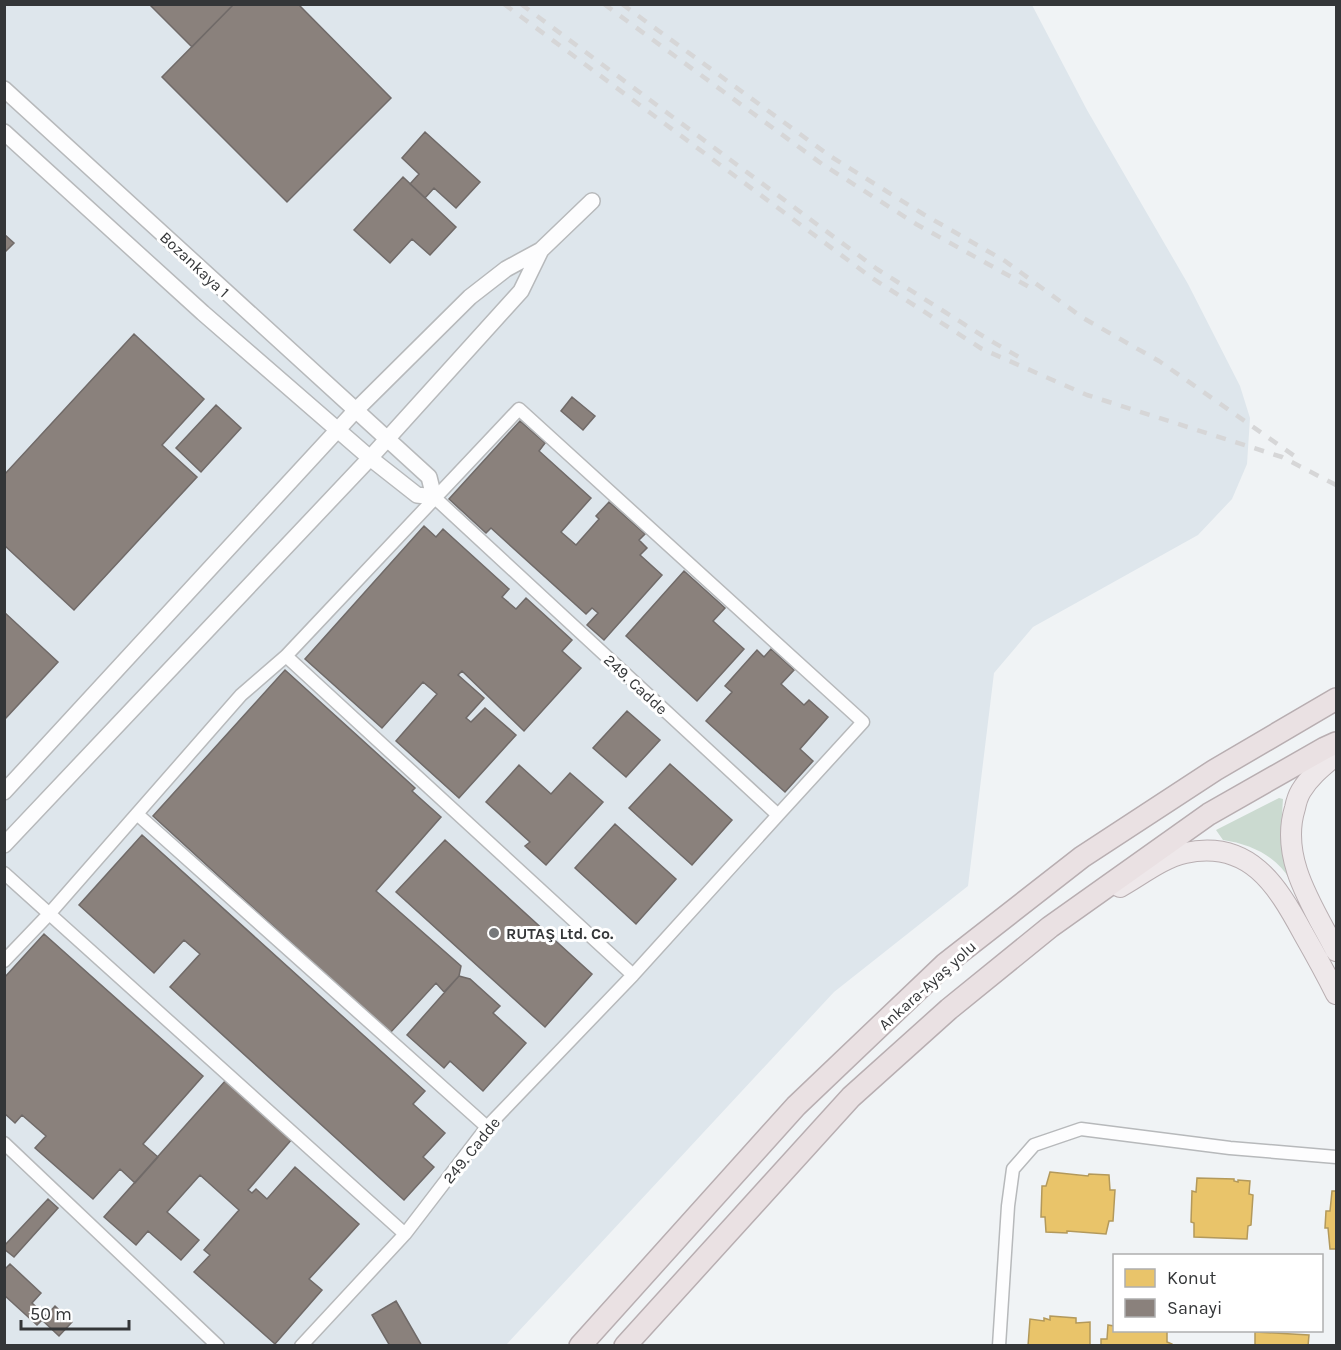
<svg xmlns="http://www.w3.org/2000/svg" width="1341" height="1350" font-family="Karla,sans-serif">
  <style>
    .built { fill: #dee6ec }
    .green { fill: #cbdad0 }
    .homes { fill: #e9c46a; stroke: #b3995b; stroke-width: 1.5 }
    .industry { fill: #8a817c; stroke: #706a68; stroke-width: 1.5 }
    .lines { fill: none; stroke-linecap: round; stroke-linejoin: round }
    .minor-casing { stroke: #b7b9bb; stroke-width: 15 }
    .tertiary-casing { stroke: #b7b9bb; stroke-width: 18 }
    .primary-casing { stroke: #b8aeb1; stroke-width: 22 }
    .trunk-casing { stroke: #b8aeb1; stroke-width: 24 }
    .minor { stroke: #fdfdfe; stroke-width: 12 }
    .tertiary { stroke: #fdfdfe; stroke-width: 15 }
    .primary { stroke: #eee8ea; stroke-width: 20 }
    .trunk { stroke: #eae1e3; stroke-width: 21 }
    .rail { stroke: #d6d6d7; stroke-width: 4.5; stroke-dasharray: 10 10; stroke-linecap: butt }
    .poi-dot { fill: #76787a; stroke: #fff; stroke-width: 2 }
    .labels { text-anchor: middle; stroke-width: 6; stroke-linejoin: round; paint-order: stroke }
    .street-label { font-size: 16px; fill: #343638; stroke: #fff }
    .poi-label { font-size: 16px; font-weight: bold; fill: #343638; stroke: #fff; text-anchor: start }
  </style>
  <rect width="100%" height="100%" fill="#f0f3f5"/>
  <path class="built" d="M5,5H1032L1087,110L1188,284L1240,386L1250,418L1247,464L1232,499L1198,535L1033,627L994,673L968,886L834,992L506,1345L5,1346Z"/>
  <path class="green" d="M1279,798L1283,799L1281,829L1290,880C1277,856 1250,844 1223,840L1216,830Z"/>
  <path class="homes" d="M1050,1172L1088,1176L1089,1174L1109,1175L1110,1190H1115L1113,1221H1109L1106,1234L1067,1231V1233L1046,1232L1045,1217H1041L1042,1186H1046Z
    M1197,1178L1234,1179V1181L1238,1182V1180L1250,1181L1249,1194L1253,1195L1251,1225L1248,1226L1247,1239L1194,1237V1223L1191,1222L1192,1191L1196,1192Z
    M1332,1191H1336V1249H1330L1328,1228H1325L1326,1211H1330Z
    M1050,1316L1076,1318V1323L1090,1322V1346H1028L1030,1319L1044,1321V1318L1050,1320Z
    M1108,1325L1114,1326V1330H1167V1342L1172,1344V1346H1101V1339H1107Z
    M1255,1332L1309,1335L1308,1346H1255Z"/>
  <path class="industry" d="M149,4H234L192,47Z
    M234,4H298L391,98L287,202L162,77Z
    M425,132L480,182L456,208L434,188L425,198L410,184L419,174L402,158Z
    M403,177L456,227L430,255L412,239L390,263L354,230Z
    M4,234L14,243L4,253Z
    M134,334L204,399L162,445L197,477L74,610L4,545V475Z
    M572,397L595,416L583,430L561,411Z
    M216,405L241,428L201,472L176,448Z
    M520,421L545,443L539,451L591,498L561,532L576,545L599,519L596,516L609,502L645,534L639,540L647,548L640,555L662,575L604,640L587,625L598,613L592,608L586,614L491,528L486,533L449,499Z
    M424,526L436,537L443,529L509,589L502,597L516,609L526,598L572,640L562,651L581,668L524,731L462,671L458,675L484,698L466,718L471,722L485,708L516,735L459,798L396,741L437,694L423,682L382,728L305,659Z
    M684,571L725,608L713,621L744,649L697,701L626,636Z
    M4,612L58,662L4,720Z
    M771,649L794,670L781,684L804,705L809,700L828,717L800,749L813,761L785,792L706,721L732,692L725,686L757,650L764,657Z
    M285,670L415,788L412,791L441,817L376,891L461,966L459,976L444,992L436,983L390,1033L153,816Z
    M627,711L660,740L626,777L593,748Z
    M670,764L732,820L692,865L629,808Z
    M519,765L551,794L570,773L603,802L546,865L525,846L530,842L486,802Z
    M615,824L676,879L636,924L575,868Z
    M142,835L425,1091L413,1104L445,1133L423,1157L434,1167L404,1200L170,987L200,954L184,940L154,973L79,905Z
    M445,840L592,974L545,1027L396,892Z
    M44,934L203,1076L143,1144L158,1157L135,1183L120,1169L93,1199L35,1148L46,1136L22,1115L15,1123L4,1113V978Z
    M459,976L470,979L500,1006L493,1013L526,1043L483,1091L450,1061L444,1068L407,1035Z
    M226,1080L292,1139L248,1190L252,1193L256,1189L267,1199L295,1167L359,1224L309,1279L322,1290L275,1344L194,1272L210,1255L204,1250L239,1210L200,1175L167,1212L199,1240L181,1260L148,1231L136,1245L104,1217Z
    M48,1199L58,1208L14,1257L4,1249V1246Z
    M10,1264L41,1293L32,1303L46,1316L55,1306L72,1322L59,1336L42,1320L37,1325L4,1295V1270Z
    M396,1301L422,1346H390L372,1315Z"/>
  <g class="lines">
    <defs>
      <path id="minor" d="M286,656L633,975
        M137,814L487,1127
        M4,873L405,1234
        M4,961L50,913L241,695L286,656L519,409L863,722L778,815
        M4,1143L218,1346
        M301,1346L405,1234L487,1127L633,975L778,815L434,497
        M999,1346L1008,1206L1013,1169L1034,1145L1081,1129L1230,1148L1336,1157"/>
      <path id="tertiary" d="M4,89L429,477L434,497L417,495L370,458L203,313L4,132
        M4,792L355,411L470,297L506,269L541,250L592,201
        M4,845L370,458L521,291L541,250"/>
      <path id="primary" d="M1336,755C1323,766 1310,776 1301,791C1298,796 1296,803 1295,808C1279,859 1314,908 1336,951
        M1120,887C1140,876 1162,858 1185,853C1249,839 1277,885 1303,933C1315,954 1326,974 1336,994"/>
      <path id="trunk" d="M580,1346L796,1106L945,964L1082,857L1215,770L1336,699
        M625,1346L851,1097L949,1009L1050,927L1209,814L1325,748L1336,743"/>
    </defs>
    <use href="#minor" class="minor-casing"/>
    <use href="#tertiary" class="tertiary-casing"/>
    <use href="#primary" class="primary-casing"/>
    <use href="#trunk" class="trunk-casing"/>
    <use href="#minor" class="minor"/>
    <use href="#tertiary" class="tertiary"/>
    <use href="#primary" class="primary"/>
    <use href="#trunk" class="trunk"/>
    <path class="rail" d="M504,4L872,278L982,349L1087,395L1282,457L1336,485
      M521,4L877,269L986,338L1024,360
      M604,4L822,164L916,224L1031,288
      M622,4L830,156L923,214L1005,261L1083,318L1159,361L1296,457"/>
  </g>
  <circle class="poi-dot" cx="494" cy="933" r="6"/>
  <g class="labels">
    <g class="street-label">
      <text transform="translate(195 264) rotate(43)" y="6">Bozankaya 1</text>
      <text transform="translate(636 684) rotate(43)" y="6">249. Cadde</text>
      <text transform="translate(927 985) rotate(-42)" y="6">Ankara-Ayaş yolu</text>
      <text transform="translate(471 1150) rotate(-51)" y="6">249. Cadde</text>
    </g>
    <g class="poi-label">
      <text x="506" y="939">RUTAŞ Ltd. Co.</text>
    </g>
  </g>
  <rect width="1341" height="1350" fill="none" stroke="#343638" stroke-width="12"/>
  <rect x="1113" y="1254" width="210" height="78" fill="#ffffff" stroke="#aeafaf" stroke-width="1.5"/>
  <rect x="1125" y="1269" width="30" height="18" fill="#e9c46a" stroke="#aeafaf" stroke-width="1.5"/>
  <text x="1167" y="1284" font-size="18" fill="#343638">Konut</text>
  <rect x="1125" y="1299" width="30" height="18" fill="#8a817c" stroke="#aeafaf" stroke-width="1.5"/>
  <text x="1167" y="1314" font-size="18" fill="#343638">Sanayi</text>
  <path d="M21 1320v9h108v-9" fill="none" stroke="#343638" stroke-width="3"/>
  <text x="30" y="1320" font-size="18" fill="#343638" stroke="#ffffff" stroke-width="4.5" paint-order="stroke">50 m</text>
</svg>
